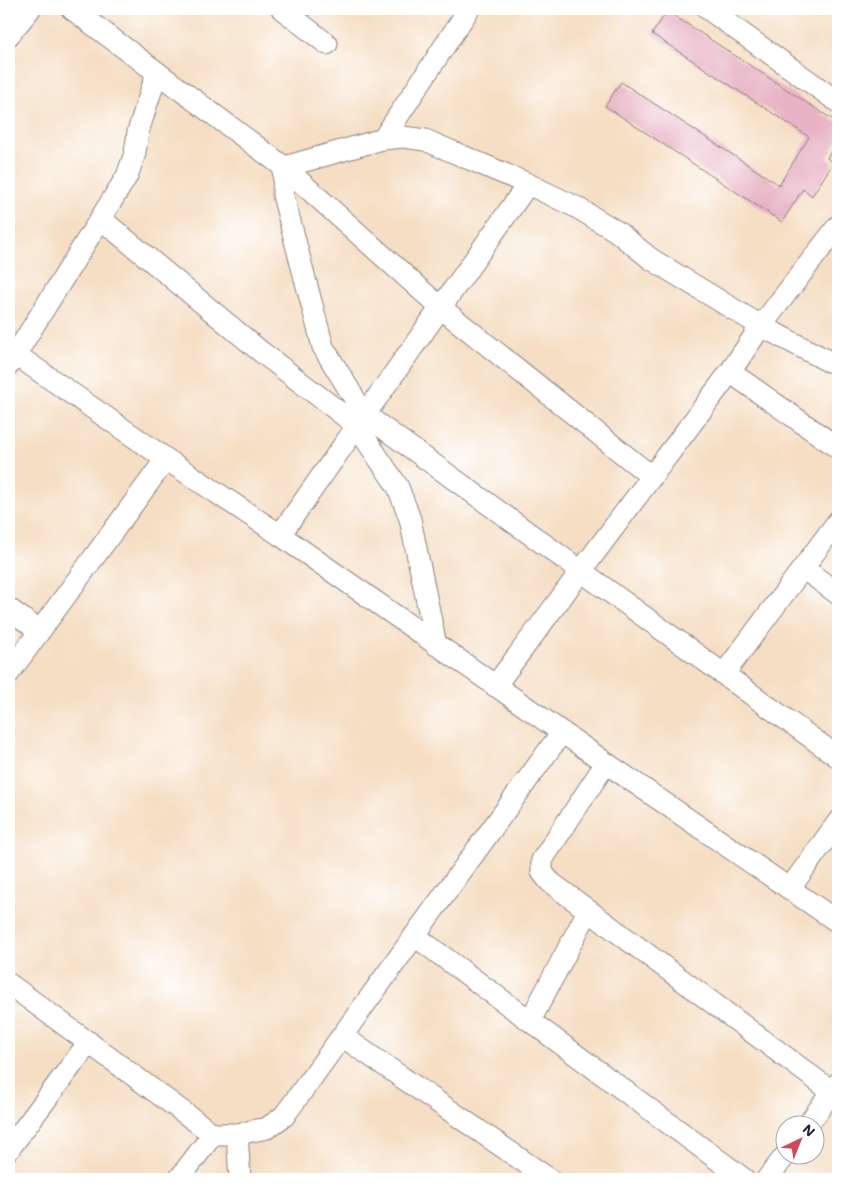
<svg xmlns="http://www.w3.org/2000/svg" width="847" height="1188" font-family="Mali,sans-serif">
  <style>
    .building { fill: #e8b3c5 }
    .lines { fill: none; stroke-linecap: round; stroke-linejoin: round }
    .street-casing { stroke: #8c807f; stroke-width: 23 }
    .street { stroke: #fff; stroke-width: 21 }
  </style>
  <rect width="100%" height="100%" fill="#fff"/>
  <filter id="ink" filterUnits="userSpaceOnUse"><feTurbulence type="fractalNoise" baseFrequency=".02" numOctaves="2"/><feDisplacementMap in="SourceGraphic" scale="10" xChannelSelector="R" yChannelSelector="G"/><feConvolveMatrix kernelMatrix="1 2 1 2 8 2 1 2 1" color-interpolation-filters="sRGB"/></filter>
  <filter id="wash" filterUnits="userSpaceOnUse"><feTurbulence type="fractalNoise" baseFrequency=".0096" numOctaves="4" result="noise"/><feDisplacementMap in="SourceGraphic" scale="20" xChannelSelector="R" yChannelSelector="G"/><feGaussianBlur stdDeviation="1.12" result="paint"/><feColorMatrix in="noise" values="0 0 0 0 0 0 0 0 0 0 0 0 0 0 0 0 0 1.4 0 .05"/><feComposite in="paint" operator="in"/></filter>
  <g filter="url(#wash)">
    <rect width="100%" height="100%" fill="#f5dec3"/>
    <g id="blocks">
      <path class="building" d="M667,11L838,123V140L827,158L833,163L812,196L803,189L782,222L605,106L621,82L779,185L809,137L652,34Z"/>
    </g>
  </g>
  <g filter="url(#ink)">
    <use href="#blocks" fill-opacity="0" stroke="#8c807f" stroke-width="1"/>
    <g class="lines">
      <defs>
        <path id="street" d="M72,9L284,167L441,308L652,477
          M282,9L327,44
          M708,9L838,102
          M9,35L30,9
          M383,139L469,9
          M284,167L283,195L323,347L364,414L838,757
          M284,167L383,139L403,137L425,140L528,184L576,207L616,231L651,259L761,326L828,361L838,363
          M101,219L260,351L356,425L398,487L410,519L436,645
          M9,350L166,459L280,535L606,763L838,922
          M9,365L127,176L135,153L138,132L157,72
          M730,372L838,448
          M280,535L528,184
          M803,568L838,594
          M9,609L40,631
          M9,673L166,459
          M724,674L838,521
          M495,686L730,372L761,326L838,226
          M606,763L542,860V872L550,882L838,1096
          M790,888L838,822
          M415,936L744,1179
          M9,984L213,1134H237L267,1128L284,1116L562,732
          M530,1021L588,911
          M342,1036L549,1179
          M807,1126L838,1083
          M237,1134L240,1179
          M9,1149L89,1042
          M179,1179L213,1134
          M767,1179L785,1156"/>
      </defs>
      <use href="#street" class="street-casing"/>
      <use href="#street" class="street"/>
    </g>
  </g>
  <rect width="847" height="1188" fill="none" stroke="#fff" stroke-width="30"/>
  <g transform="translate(800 1140) rotate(43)"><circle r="24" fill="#ffffff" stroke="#a7a7b1"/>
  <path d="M0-4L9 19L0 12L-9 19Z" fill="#d1495b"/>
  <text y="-8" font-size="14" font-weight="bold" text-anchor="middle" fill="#22223b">N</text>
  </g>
</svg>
